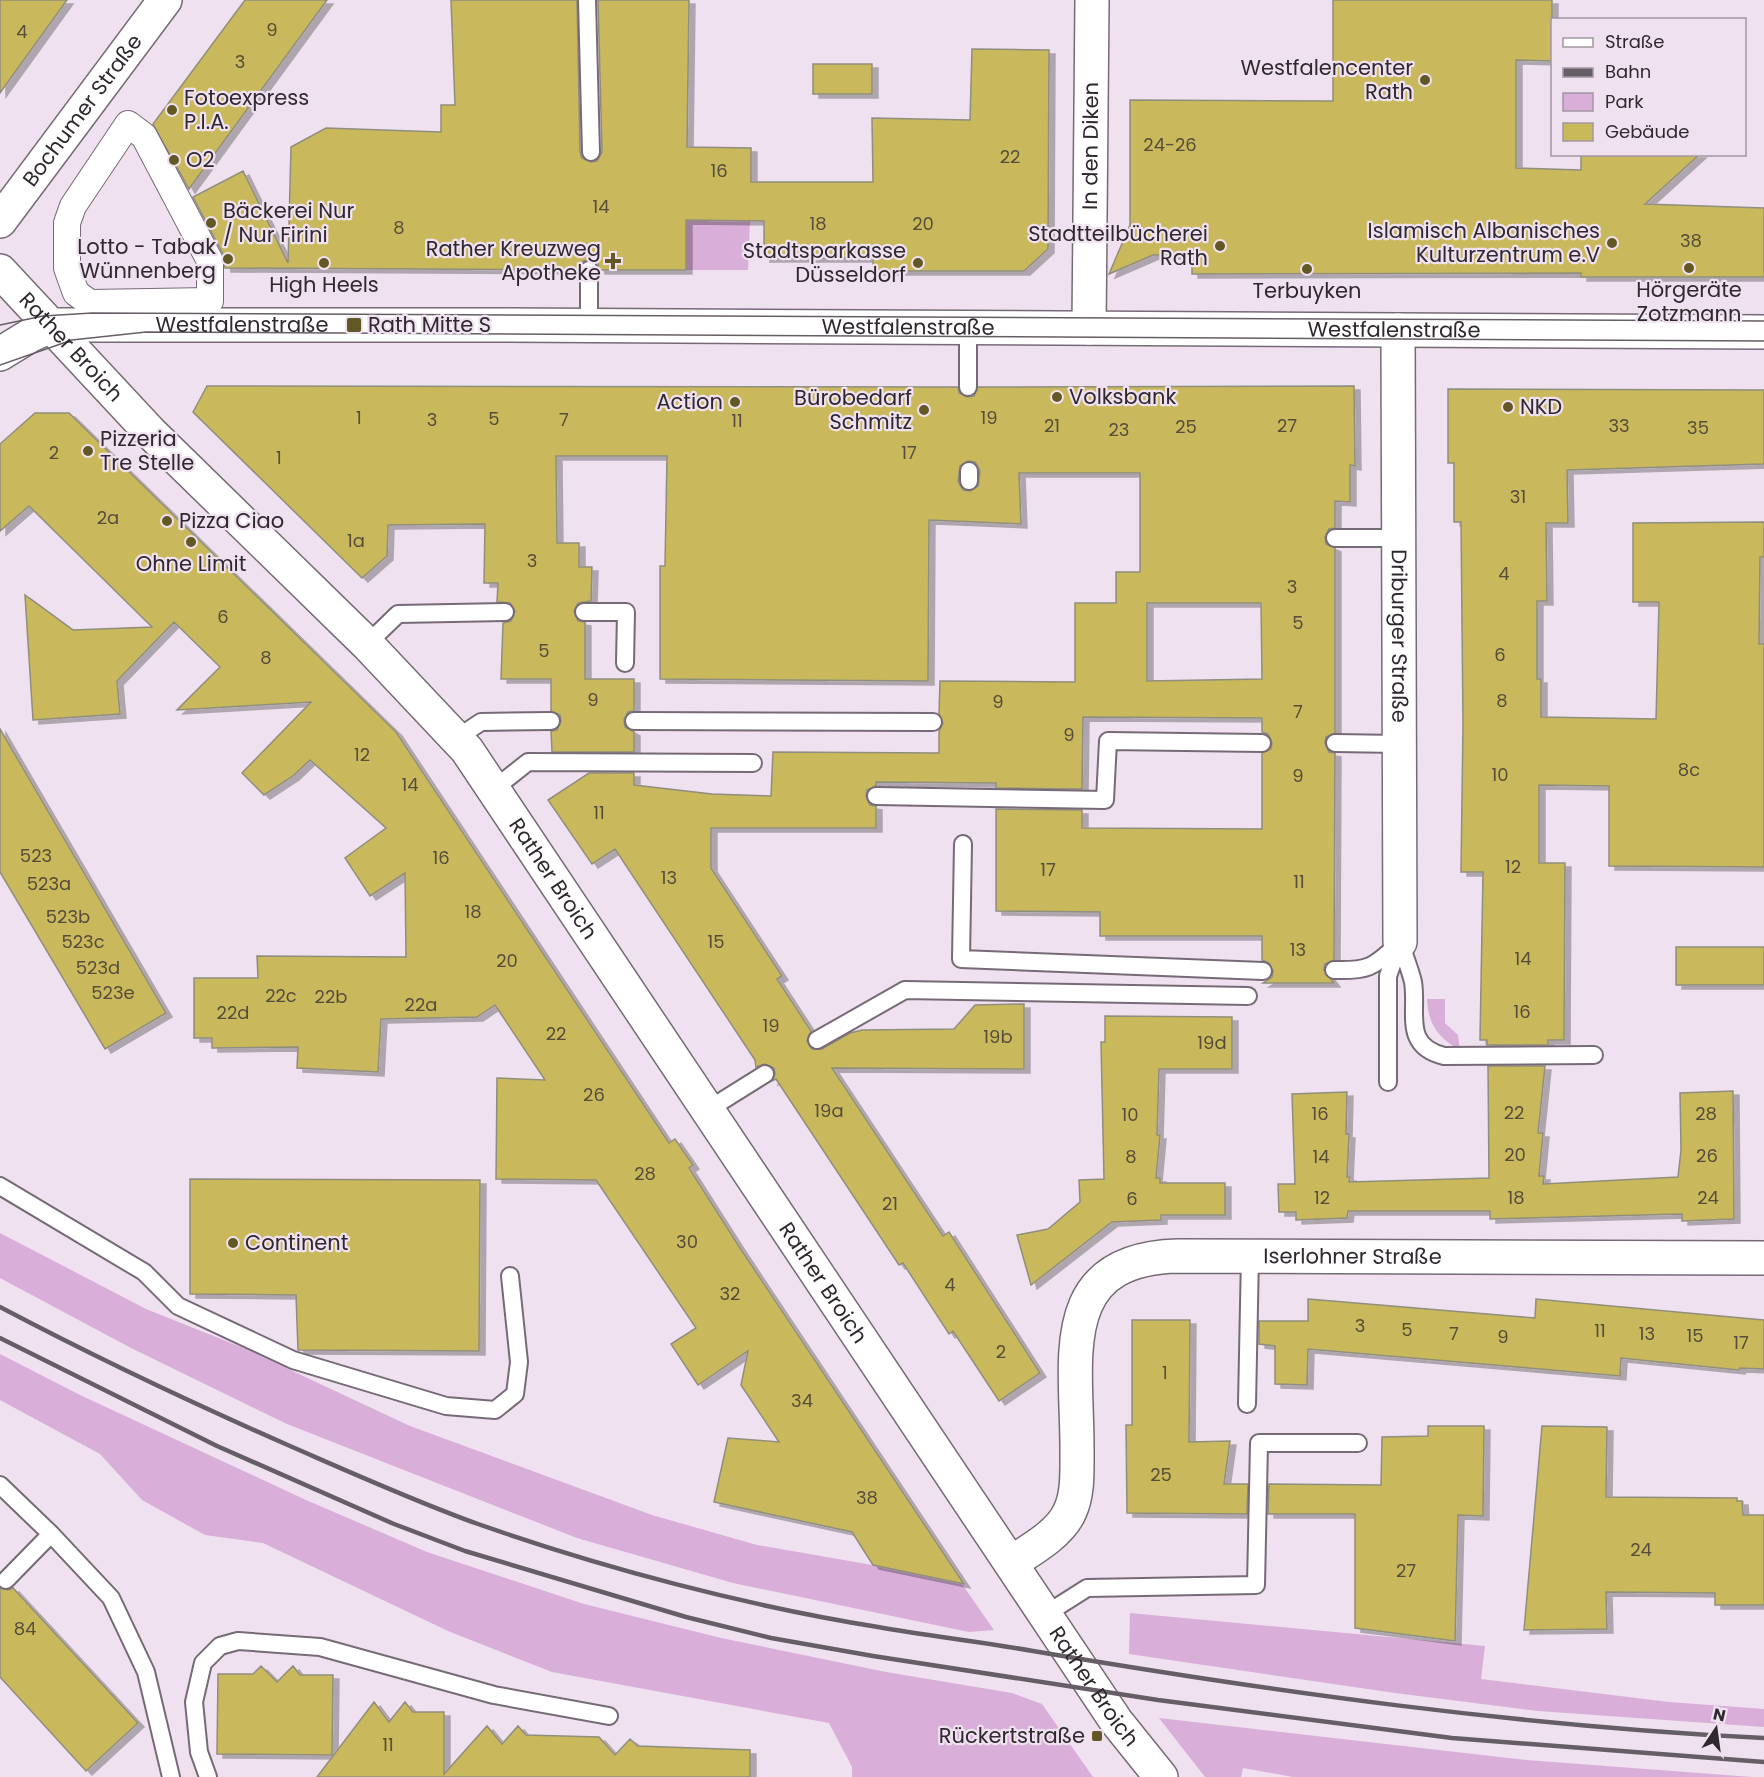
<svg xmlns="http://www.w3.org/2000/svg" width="1764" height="1777" font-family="Poppins,sans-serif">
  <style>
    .green { fill: #d9aed9 }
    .building { fill: #c9b95b; stroke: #908e7d; stroke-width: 1.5; fill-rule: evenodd; filter: url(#shadow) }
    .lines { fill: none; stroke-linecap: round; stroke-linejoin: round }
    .service-casing { stroke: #776a77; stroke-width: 20 }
    .pedestrian-casing { stroke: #776a77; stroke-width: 28 }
    .minor-casing { stroke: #776a77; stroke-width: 36 }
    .tertiary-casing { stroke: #776a77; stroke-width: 36 }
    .secondary-casing { stroke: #776a77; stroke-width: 36 }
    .service { stroke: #fff; stroke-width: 16 }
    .pedestrian { stroke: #fff; stroke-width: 26 }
    .minor { stroke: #fff; stroke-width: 33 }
    .tertiary { stroke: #fff; stroke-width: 33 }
    .secondary { stroke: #fff; stroke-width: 33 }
    .tram { stroke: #665e66; stroke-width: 1.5 }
    .rail { stroke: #665e66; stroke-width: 4.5 }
    .poi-dot { fill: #615825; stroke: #efe1ef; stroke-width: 2 }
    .labels { text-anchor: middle; stroke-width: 4.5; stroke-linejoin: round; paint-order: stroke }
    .number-label { font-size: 18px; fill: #564d3a }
    .poi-label { font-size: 21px; fill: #2f292f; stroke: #efe1ef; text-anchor: end }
    .street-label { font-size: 21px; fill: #2f292f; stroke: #efe1ef }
  </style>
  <defs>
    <filter id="shadow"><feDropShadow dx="6" dy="4" stdDeviation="0" flood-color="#0004"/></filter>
  </defs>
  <rect width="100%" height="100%" fill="#efe1ef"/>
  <path class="green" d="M686,220H750L748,270H686Z
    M1427,999H1445V1023L1458,1035L1460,1050C1438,1038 1428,1024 1427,999Z
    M0,1233L146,1309L241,1347L410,1426L652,1515L757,1545L901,1570L962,1584L994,1630L969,1632L733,1583L577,1538L287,1424L131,1348L0,1278Z
    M0,1354L80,1395L306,1500L427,1552L584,1604L721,1638L886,1672L1012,1693L1042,1704L1093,1777H852V1767L829,1723L552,1672L448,1631L263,1543L205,1535L142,1500L100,1454L0,1400Z
    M1130,1613L1485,1646L1481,1679L1669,1702L1764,1709V1727L1538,1711L1395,1693L1129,1654Z
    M1159,1718L1526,1760L1752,1777H1293L1243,1768L1241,1777H1205Z"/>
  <path class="building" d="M0,0H67L0,93Z
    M245,0H327L189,189L153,124Z
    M451,0H577L580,152L582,158L591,162L597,161L602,152L598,0H689L687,147L751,148V182H873L872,118L970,120L972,49L1049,50L1048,249L1024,271H873V258H764V221L686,220V270H599L598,264L590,260L583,261L579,270L225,268L223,254L193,197L243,171L288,263L291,147L326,128L441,132V105H455Z
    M1333,0H1552V61L1516,60V168L1581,170V154H1700L1645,204L1764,208V277H1581V273L1192,274V255H1153L1109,274L1130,225V100L1333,101Z
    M813,64H872V94H813Z
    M207,386L958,387L959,393L967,397L974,396L978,387L1354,386L1355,466L1350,465V502L1335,501V528L1329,529L1325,537L1326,544L1335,548V733L1326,737L1325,743L1329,752L1335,753L1334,960L1325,964L1324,970L1334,983H1263L1272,977L1273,971L1269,963L1262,960V936H1100V912L996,911V809L1082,810V828L1262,829V753L1271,749L1272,743L1268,734L1262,732V718L1083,717L1082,789L996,788V783L876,782V786L867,790L866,796L870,805L876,806V828H711V868L782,976L777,979L811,1031L807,1041L812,1049H822L850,1033L862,1030L954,1029L975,1005L1024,1004V1069L832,1068L943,1236L949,1232L1040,1373L999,1401L953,1331L949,1334L903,1263L899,1265L776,1079L772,1081L775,1074L774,1068L765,1064L756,1067L755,1060L615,849L592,864L548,800L589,773H634V785L712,794L771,796L773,752L939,753V731L943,723L939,714L940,681L1075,682V603H1116V572H1140V473H1019L1021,524L929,520L928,681L660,679V566H665L667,456H556L557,543H579V567H592L591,601L578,603L574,611L578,621L585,622V679H634V711L628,712L624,720L625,727L634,732V752H552L551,731L557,730L561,721L560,715L551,711V679H501L503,623L511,621L515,611L510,603L497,602L498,583H484L485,524L388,525L387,556L362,578L193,412ZM968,461L975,462L980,471L978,486L970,491L963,490L958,481L960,466ZM1147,603H1261L1262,679L1147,681Z
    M1448,389L1764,390V464L1567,470L1568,523H1546L1547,601H1537V679H1541V717L1656,719L1659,602H1633V523L1764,522V557H1760L1759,644H1764V867L1609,866V786L1539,785V863H1565L1564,1040H1548V1045H1487V1040H1480L1483,872H1461L1463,724L1461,522H1454V463H1448Z
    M35,413H69L396,732L669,1143L675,1139L693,1165L689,1168L740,1248L964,1584L873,1565L852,1532L714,1502L728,1438L779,1442L741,1385L748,1351L698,1385L671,1344L696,1328L596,1180L496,1179L497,1078L545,1080L495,1005L477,1017L381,1019L378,1072L297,1068L298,1047L212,1048V1038H194V978H258L257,956L406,957L405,873L370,896L345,858L386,828L310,760L293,776L264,795L242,773L311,702L177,710L220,667L174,622L117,681L120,714L33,720L25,595L73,630L152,627L29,506L0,531V444Z
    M0,729L166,1013L105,1049L0,872Z
    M1676,947H1764V985H1676Z
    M1105,1016L1232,1017V1069H1159L1157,1135H1160L1156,1178H1160V1183H1225V1215H1161V1220L1112,1222L1031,1285L1017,1235L1048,1229L1080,1202L1079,1180L1104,1179L1101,1042H1105Z
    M1488,1066H1545L1538,1133H1543L1539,1176H1544L1543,1184L1678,1177L1681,1150L1680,1093L1733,1091L1734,1219L1682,1221V1214L1490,1219V1211H1348L1347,1218L1296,1220V1212H1279L1278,1184H1295L1292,1094L1347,1092L1346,1134H1349L1347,1177H1350L1349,1182L1489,1178Z
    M190,1179L480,1180L479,1351L298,1350L296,1295L190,1294Z
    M1308,1299L1535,1318L1536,1299L1764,1320V1369L1740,1368L1739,1370L1621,1358L1620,1376L1308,1349L1307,1385L1275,1384V1346L1259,1344V1321H1308Z
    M1132,1320H1190L1189,1442L1230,1441L1224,1484H1248L1247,1514L1127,1513L1126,1425H1132Z
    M1428,1426H1484L1483,1516L1458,1515L1455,1641L1355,1628V1514H1268L1269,1484L1381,1485L1382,1437L1428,1436Z
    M1542,1426L1607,1427L1606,1497L1737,1498V1501H1742L1743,1515H1764V1605H1715V1593L1606,1592L1607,1629L1524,1630Z
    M0,1588L8,1590L13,1588L138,1723L86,1771L0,1677Z
    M261,1666L277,1682L293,1666L300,1675H333L332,1755L217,1754L218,1674H253Z
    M374,1702L389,1722L405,1702L413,1712H444V1774L487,1726L502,1744L518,1726L526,1735L599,1737L615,1755L630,1739L638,1746L750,1750V1777H317Z"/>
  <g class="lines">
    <defs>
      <path id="service" d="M587,0L591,152
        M589,326V270
        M968,327V387
        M969,471V481
        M1335,538H1398
        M584,612H626L625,663
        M367,644L398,614L505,612
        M634,721L933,722
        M457,738L481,722L551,721
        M1335,743L1399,744
        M494,789L528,762L753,763
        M876,796L1105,800L1108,741L1262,743
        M963,844L961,959L1263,971
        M1400,942C1404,955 1410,969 1413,982C1418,1012 1402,1046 1444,1056L1594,1055
        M1334,970C1367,971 1373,968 1397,945
        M817,1040L905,990L1248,996
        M1388,1082V976L1400,942
        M709,1109L765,1074
        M0,1186L144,1272L178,1306L293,1360L446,1406L495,1410L515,1394L519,1362L510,1276
        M1247,1404L1250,1256
        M0,1485L51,1534L111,1598L146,1672L171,1777
        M6,1580L51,1534
        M1046,1614L1087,1588L1256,1585L1259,1443H1358
        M208,1777L199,1752L194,1702L203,1663L220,1646L238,1641L320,1647L494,1695L609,1716"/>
      <path id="pedestrian" d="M128,124L144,136L210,261V301L90,303L76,293L67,268V223L73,206Z"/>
      <g id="minor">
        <path id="s1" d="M52,325H503L1764,332"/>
        <path id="s2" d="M1089,328L1092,0"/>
        <path id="s3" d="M1398,330L1400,942"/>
        <path id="s4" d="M1012,1562C1031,1550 1061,1533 1070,1511C1078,1494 1077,1471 1077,1453C1078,1362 1051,1259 1178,1256L1764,1258"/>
      </g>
      <g id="tertiary">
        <path id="s5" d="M0,221L165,0"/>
        <path d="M0,354L31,335L52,325"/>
      </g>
      <g id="secondary">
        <path id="s6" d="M0,271L151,433L367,644L467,750L1116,1721L1161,1777"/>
      </g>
    </defs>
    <use href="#service" class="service-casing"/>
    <use href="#pedestrian" class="pedestrian-casing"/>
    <use href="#minor" class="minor-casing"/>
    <use href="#tertiary" class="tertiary-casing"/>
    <use href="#secondary" class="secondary-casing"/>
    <use href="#service" class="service"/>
    <use href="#pedestrian" class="pedestrian"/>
    <use href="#minor" class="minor"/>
    <use href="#tertiary" class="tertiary"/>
    <use href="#secondary" class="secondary"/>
    <path class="tram" d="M0,325L43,316L92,313L1764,321
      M0,365L72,340L146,332L1764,341"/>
    <path class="rail" d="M0,1307C95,1357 192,1403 290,1446C352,1473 414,1501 478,1524C603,1568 747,1606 878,1627C930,1636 982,1642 1033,1651C1275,1692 1519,1726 1764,1738
      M0,1338L217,1446L394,1524L465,1551L686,1617L771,1638L873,1656L1158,1700L1452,1738L1764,1762"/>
  </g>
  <g class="poi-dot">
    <circle cx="1425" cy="80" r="6"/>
    <circle cx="172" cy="110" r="6"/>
    <circle cx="174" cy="160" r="6"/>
    <circle cx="211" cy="223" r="6"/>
    <circle cx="1612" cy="243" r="6"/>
    <circle cx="1220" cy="246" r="6"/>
    <circle cx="228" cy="259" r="6"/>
    <path d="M610 252h6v6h6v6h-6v6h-6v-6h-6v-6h6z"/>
    <circle cx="324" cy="263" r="6"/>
    <circle cx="918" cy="263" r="6"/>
    <circle cx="1689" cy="268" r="6"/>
    <circle cx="1307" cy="269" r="6"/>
    <rect x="346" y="317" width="16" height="16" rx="3"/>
    <circle cx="1057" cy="397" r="6"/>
    <circle cx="735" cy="402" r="6"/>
    <circle cx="1508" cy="407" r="6"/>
    <circle cx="924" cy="410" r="6"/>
    <circle cx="88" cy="451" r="6"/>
    <circle cx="167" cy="521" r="6"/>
    <circle cx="191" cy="542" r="6"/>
    <circle cx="233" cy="1243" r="6"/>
    <rect x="1091" y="1730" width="12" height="12" rx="3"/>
  </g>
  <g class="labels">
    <g class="number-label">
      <text x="272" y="36">9</text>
      <text x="22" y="38">4</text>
      <text x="240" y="68">3</text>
      <text x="1170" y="151">24-26</text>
      <text x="1010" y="163">22</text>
      <text x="719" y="177">16</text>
      <text x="601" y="213">14</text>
      <text x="818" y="230">18</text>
      <text x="923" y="230">20</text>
      <text x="399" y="234">8</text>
      <text x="1691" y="247">38</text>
      <text x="359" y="424">1</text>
      <text x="989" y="424">19</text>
      <text x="494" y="425">5</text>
      <text x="432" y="426">3</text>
      <text x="564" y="426">7</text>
      <text x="737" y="427">11</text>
      <text x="1052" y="432">21</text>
      <text x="1287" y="432">27</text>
      <text x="1619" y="432">33</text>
      <text x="1186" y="433">25</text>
      <text x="1698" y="434">35</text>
      <text x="1119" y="436">23</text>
      <text x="54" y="459">2</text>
      <text x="909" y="459">17</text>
      <text x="279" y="464">1</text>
      <text x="1518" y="503">31</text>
      <text x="108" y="524">2a</text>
      <text x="356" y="547">1a</text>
      <text x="532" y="567">3</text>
      <text x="1504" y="580">4</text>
      <text x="1292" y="593">3</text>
      <text x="223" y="623">6</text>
      <text x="1298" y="629">5</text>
      <text x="544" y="657">5</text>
      <text x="1500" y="661">6</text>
      <text x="266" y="664">8</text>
      <text x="593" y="706">9</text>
      <text x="1502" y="707">8</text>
      <text x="998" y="708">9</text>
      <text x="1298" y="718">7</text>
      <text x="1069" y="741">9</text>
      <text x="362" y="761">12</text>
      <text x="1689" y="776">8c</text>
      <text x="1500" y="781">10</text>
      <text x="1298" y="782">9</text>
      <text x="410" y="791">14</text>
      <text x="599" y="819">11</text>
      <text x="36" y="862">523</text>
      <text x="441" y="864">16</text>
      <text x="1513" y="873">12</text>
      <text x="1048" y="876">17</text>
      <text x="669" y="884">13</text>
      <text x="1299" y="888">11</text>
      <text x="49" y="890">523a</text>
      <text x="473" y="918">18</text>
      <text x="68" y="923">523b</text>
      <text x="83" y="948">523c</text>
      <text x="716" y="948">15</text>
      <text x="1298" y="956">13</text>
      <text x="1523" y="965">14</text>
      <text x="507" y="967">20</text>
      <text x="98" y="974">523d</text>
      <text x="113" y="999">523e</text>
      <text x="281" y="1002">22c</text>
      <text x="331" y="1003">22b</text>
      <text x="421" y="1011">22a</text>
      <text x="1522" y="1018">16</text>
      <text x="233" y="1019">22d</text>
      <text x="771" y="1032">19</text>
      <text x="556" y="1040">22</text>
      <text x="998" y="1043">19b</text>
      <text x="1212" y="1049">19d</text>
      <text x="594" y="1101">26</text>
      <text x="829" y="1117">19a</text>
      <text x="1514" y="1119">22</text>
      <text x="1320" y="1120">16</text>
      <text x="1706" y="1120">28</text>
      <text x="1130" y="1121">10</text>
      <text x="1515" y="1161">20</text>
      <text x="1707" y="1162">26</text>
      <text x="1131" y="1163">8</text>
      <text x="1321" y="1163">14</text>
      <text x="645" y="1180">28</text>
      <text x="1322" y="1204">12</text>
      <text x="1516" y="1204">18</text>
      <text x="1708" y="1204">24</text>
      <text x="1132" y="1205">6</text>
      <text x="890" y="1210">21</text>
      <text x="687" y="1248">30</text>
      <text x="950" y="1291">4</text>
      <text x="730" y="1300">32</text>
      <text x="1360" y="1332">3</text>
      <text x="1407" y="1336">5</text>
      <text x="1600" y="1337">11</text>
      <text x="1454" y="1340">7</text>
      <text x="1647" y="1340">13</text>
      <text x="1695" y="1342">15</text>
      <text x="1503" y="1343">9</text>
      <text x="1741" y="1349">17</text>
      <text x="1001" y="1358">2</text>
      <text x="1165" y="1379">1</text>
      <text x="802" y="1407">34</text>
      <text x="1161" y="1481">25</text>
      <text x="867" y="1504">38</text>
      <text x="1641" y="1556">24</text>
      <text x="1406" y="1577">27</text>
      <text x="25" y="1635">84</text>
      <text x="388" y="1751">11</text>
    </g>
    <g class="poi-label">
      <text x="1413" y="75">Westfalencenter<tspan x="1413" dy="24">Rath</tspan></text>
      <text x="184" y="105" text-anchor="start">Fotoexpress<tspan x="184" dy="24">P.I.A.</tspan></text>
      <text x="186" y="167" text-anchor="start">O2</text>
      <text x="223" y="218" text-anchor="start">Bäckerei Nur<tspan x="223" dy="24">/ Nur Firini</tspan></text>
      <text x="1600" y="238">Islamisch Albanisches<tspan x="1600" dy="24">Kulturzentrum e.V</tspan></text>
      <text x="1208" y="241">Stadtteilbücherei<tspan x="1208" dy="24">Rath</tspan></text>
      <text x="216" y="254">Lotto - Tabak<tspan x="216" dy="24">Wünnenberg</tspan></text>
      <text x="601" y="256">Rather Kreuzweg<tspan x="601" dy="24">Apotheke</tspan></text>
      <text x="906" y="258">Stadtsparkasse<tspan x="906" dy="24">Düsseldorf</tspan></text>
      <text x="324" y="292" text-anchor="middle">High Heels</text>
      <text x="1689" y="297" text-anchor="middle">Hörgeräte<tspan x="1689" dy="24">Zotzmann</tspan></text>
      <text x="1307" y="298" text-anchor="middle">Terbuyken</text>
      <text x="368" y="332" text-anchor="start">Rath Mitte S</text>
      <text x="1069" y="404" text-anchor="start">Volksbank</text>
      <text x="912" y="405">Bürobedarf<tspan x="912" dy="24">Schmitz</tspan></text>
      <text x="723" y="409">Action</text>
      <text x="1520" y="414" text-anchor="start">NKD</text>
      <text x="100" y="446" text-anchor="start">Pizzeria<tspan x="100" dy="24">Tre Stelle</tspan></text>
      <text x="179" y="528" text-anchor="start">Pizza Ciao</text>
      <text x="191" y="571" text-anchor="middle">Ohne Limit</text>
      <text x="245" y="1250" text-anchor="start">Continent</text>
      <text x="1085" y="1743">Rückertstraße</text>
    </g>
    <g class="street-label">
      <text dy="7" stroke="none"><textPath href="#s5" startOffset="138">Bochumer Straße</textPath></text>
      <text dy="7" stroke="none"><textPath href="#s2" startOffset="182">In den Diken</textPath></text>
      <text dy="7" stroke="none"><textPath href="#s1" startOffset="190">Westfalenstraße</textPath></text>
      <text dy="7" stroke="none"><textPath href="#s1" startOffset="856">Westfalenstraße</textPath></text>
      <text dy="7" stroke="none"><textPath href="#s1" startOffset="1342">Westfalenstraße</textPath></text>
      <text dy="7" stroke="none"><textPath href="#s6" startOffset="104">Rather Broich</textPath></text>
      <text dy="7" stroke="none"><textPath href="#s3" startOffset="306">Driburger Straße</textPath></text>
      <text dy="7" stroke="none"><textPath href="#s6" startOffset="824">Rather Broich</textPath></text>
      <text dy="7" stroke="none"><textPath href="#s4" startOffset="572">Iserlohner Straße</textPath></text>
      <text dy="7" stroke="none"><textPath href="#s6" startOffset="1310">Rather Broich</textPath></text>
      <text dy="7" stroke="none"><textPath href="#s6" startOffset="1796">Rather Broich</textPath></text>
    </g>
  </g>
  <rect x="1551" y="18" width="195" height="138" fill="#efe1ef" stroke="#a297a2" stroke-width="1.5"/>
  <rect x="1563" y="38" width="30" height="9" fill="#ffffff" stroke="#a297a2" stroke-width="1.5"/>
  <text x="1605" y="48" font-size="18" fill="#2f292f">Straße</text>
  <rect x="1563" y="68" width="30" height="9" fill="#665e66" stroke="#a297a2" stroke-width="1.5"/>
  <text x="1605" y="78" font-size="18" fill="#2f292f">Bahn</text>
  <rect x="1563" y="93" width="30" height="18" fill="#d9aed9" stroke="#a297a2" stroke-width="1.5"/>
  <text x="1605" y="108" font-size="18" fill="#2f292f">Park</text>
  <rect x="1563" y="123" width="30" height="18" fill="#c9b95b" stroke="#a297a2" stroke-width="1.5"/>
  <text x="1605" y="138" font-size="18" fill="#2f292f">Gebäude</text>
  <g transform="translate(1716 1729) rotate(13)" stroke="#efe1ef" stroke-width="4.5" paint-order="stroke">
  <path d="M0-4.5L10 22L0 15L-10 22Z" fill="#2f292f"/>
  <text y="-9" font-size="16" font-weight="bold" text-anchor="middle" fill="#2f292f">N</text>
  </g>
</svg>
